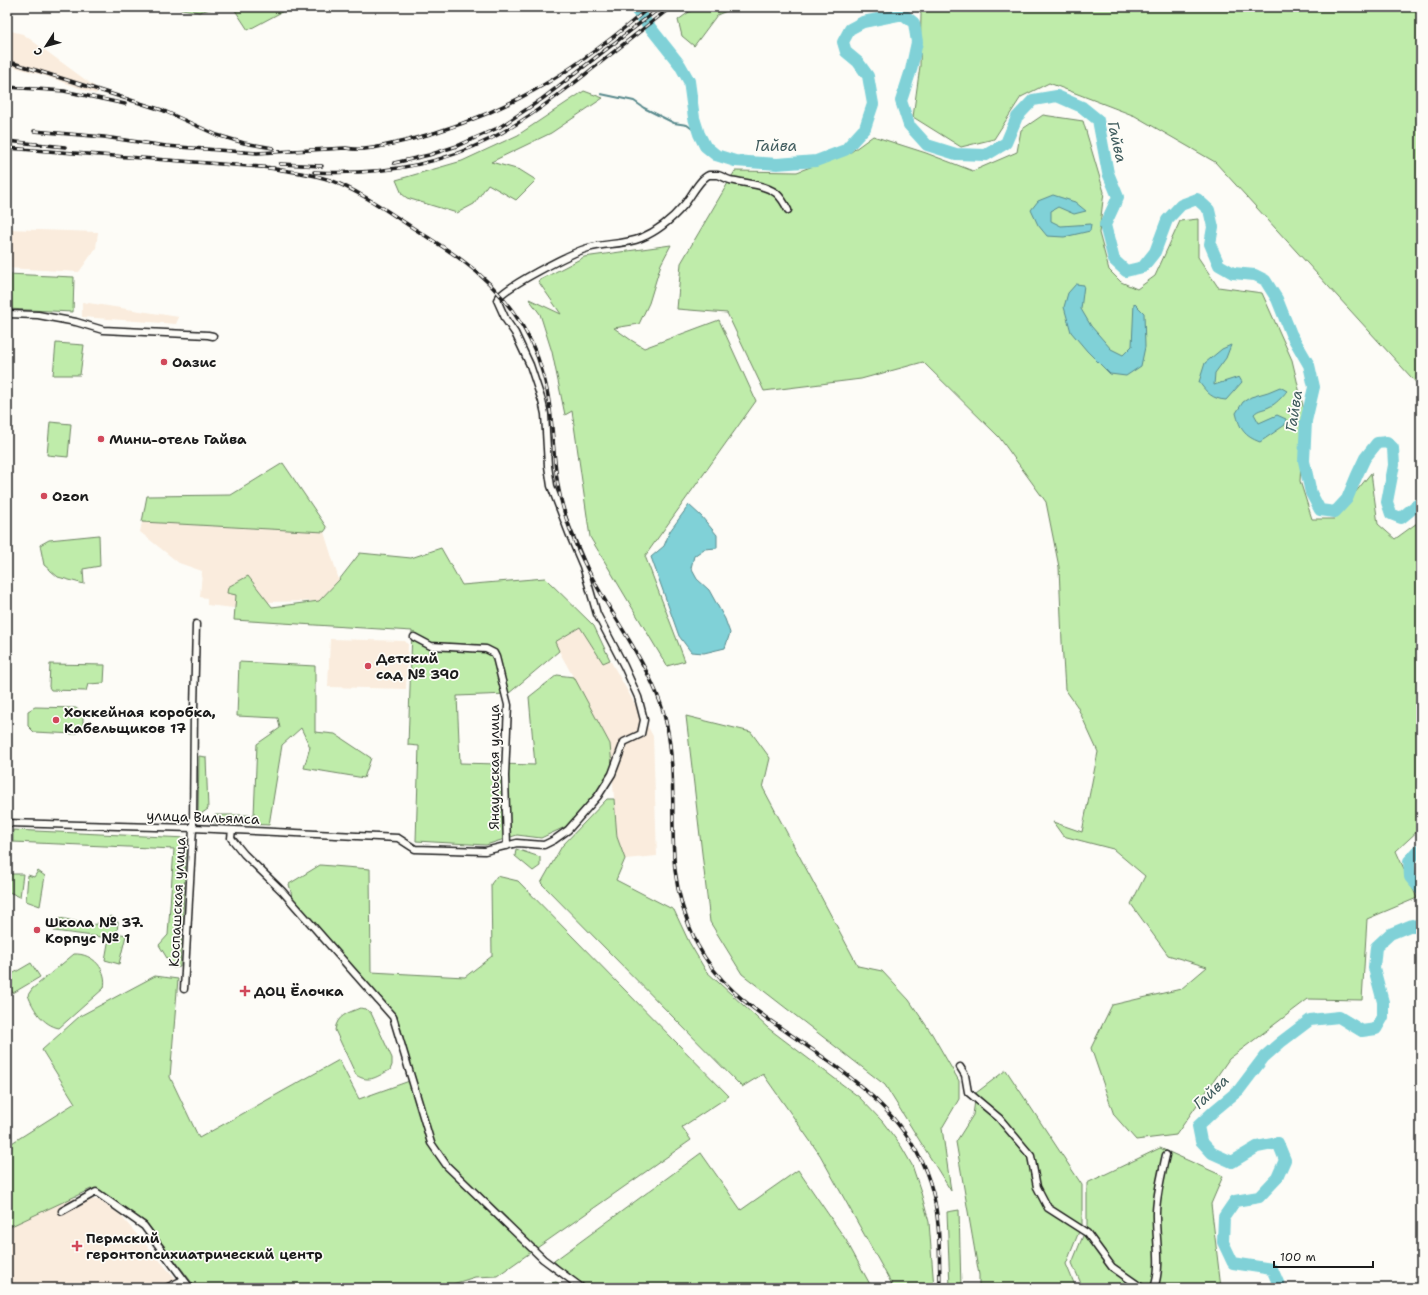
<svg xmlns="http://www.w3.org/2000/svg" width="1428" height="1295" font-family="'Shantell Sans',sans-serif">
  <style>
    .built { fill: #faecdd }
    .green { fill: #bfecaa; stroke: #6e8463 }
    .water { fill: #80d1d7; stroke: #58898c }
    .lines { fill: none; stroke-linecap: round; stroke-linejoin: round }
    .stream { stroke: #58898c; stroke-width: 2 }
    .river { stroke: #80d1d7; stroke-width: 12 }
    .street-casing { stroke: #1c1c1c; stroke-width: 9 }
    .street { stroke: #fdfcf7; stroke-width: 6 }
    .rail-casing { stroke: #1c1c1c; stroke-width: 3.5 }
    .rail { stroke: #fdfcf7; stroke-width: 2; stroke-dasharray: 6; stroke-linecap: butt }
    .poi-dot { fill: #d1495b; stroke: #fdfcf7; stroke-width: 1.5 }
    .labels { text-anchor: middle; stroke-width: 3.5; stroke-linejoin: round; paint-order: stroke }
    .poi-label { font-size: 14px; font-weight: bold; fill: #1c1c1c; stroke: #fdfcf7; text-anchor: start }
    .street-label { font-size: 14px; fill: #1c1c1c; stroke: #fdfcf7 }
    .water-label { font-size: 15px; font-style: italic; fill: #3f5b5d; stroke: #fdfcf7 }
  </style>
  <rect width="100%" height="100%" fill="#fdfcf7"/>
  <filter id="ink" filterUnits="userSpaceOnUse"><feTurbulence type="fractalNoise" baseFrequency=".025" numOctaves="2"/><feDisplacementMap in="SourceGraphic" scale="8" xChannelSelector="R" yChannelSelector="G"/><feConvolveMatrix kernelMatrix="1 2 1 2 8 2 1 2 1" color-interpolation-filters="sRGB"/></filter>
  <g filter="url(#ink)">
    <path class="built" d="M7,30L23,34L98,89L96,94L46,76L7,65Z
      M7,229L98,232L96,248L79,272L7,268Z
      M82,302L179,317L176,324L82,317Z
      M142,522L324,532L339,580L319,601L263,602L234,608L207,605V598L200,597L202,571L179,563L140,532Z
      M580,627L603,663L610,660L653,736L657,856L625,859L617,837L610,744L554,642Z
      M330,639L405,641L408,644L406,689L328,687Z
      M7,1193L99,1200L119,1214L176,1279L158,1288H7Z"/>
    <path class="green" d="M171,7H218L199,12Z
      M233,7H291L248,30Z
      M696,7H736L717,15L694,46L682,36L678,20Z
      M917,7H1421V388L1215,162L1135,116L1049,83L1021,97L994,139L961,147L913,117L920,66L921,14Z
      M584,91L603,98L551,133L491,162L520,170L536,180L516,200L488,184L474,204L457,213L407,198L402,194L396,180L462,161L518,135Z
      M1043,115L1083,121L1104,192L1099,233L1109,270L1121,282L1137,289L1155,276L1180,221L1198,219V257L1218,287L1262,293L1292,360L1304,410L1300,481L1312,519H1334L1371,473L1378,524L1395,539L1417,523L1421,529V828L1396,851L1417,898L1367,919L1362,1000L1308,999L1229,1059L1176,1135L1136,1140L1114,1115L1091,1048L1112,1005L1181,989L1207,967L1168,955L1131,904L1145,876L1113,849L1063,836L1053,822L1082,832L1098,752L1077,706L1065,689L1062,642L1059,567L1046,502L999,437L923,362L861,379L764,391L727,313L677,309L681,263L735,171L797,172L851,152L873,136L926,153L973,171L1017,152L1021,130Z
      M671,245L661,264L649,303L639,324L614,328L631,340L644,348L719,320L756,401L645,556L685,661L667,666L590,537L572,411L565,415L552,352L540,314L529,299L561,314L538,281L584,257Z
      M7,274L74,277L73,312L7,309Z
      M56,343L84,345L80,375H53Z
      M50,422L71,424L68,457L47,455Z
      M283,463L327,528L324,532L142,522L147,496L231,495Z
      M99,535L100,566L83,569L84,584L58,577L44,565L40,545L49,540Z
      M441,548L462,585L545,578L594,626L610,660L603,663L580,627L555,642L559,651L508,694L457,696L460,763L535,765L529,697L557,675L574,677L610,744L612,766L597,794L565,827L541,838L517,835L486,845L416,841L419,746L408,745L412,631L234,620L236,595L227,593L228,587L248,576L272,607L319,601L339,580L360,553L411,558Z
      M239,662L315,666V732L335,734L371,758L364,778L304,768L310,747L301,728L282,745L269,825L215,823V815H254L257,744L280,728L278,718L237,716Z
      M50,664L105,665L104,683L88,684L86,691L51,690L49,687Z
      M35,707L76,708L83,714V728L75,734L34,732L28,726V711Z
      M686,716L751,732L770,758L763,788L858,966L882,971L909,1000L932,1034L959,1081V1099L942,1128L951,1191L885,1085L742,974L710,922Z
      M199,756L206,757L208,809L198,816Z
      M607,799H614L617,837L625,859L616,880L674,910L689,942L706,971L768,1028L859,1097L882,1121L901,1146L912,1165L920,1189L929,1222L934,1288H894L820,1155L763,1074L742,1087L541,883L562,846Z
      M13,830L187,838L180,967L173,968L159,945L168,935L174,849L13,842Z
      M516,849L540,857V866L533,871L515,856Z
      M320,865L370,869L371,972L465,977L492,956L491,884L497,876L518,881L729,1096L682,1127L691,1140L497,1276L475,1277L453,1284L455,1288H196L146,1222L91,1189L7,1228V1146L75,1103L42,1050L80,1016L155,976L178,979L170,1077L199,1138L339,1060L359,1099L415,1079L397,1016L293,900L289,884Z
      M38,871L45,876L40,906L26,901L28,875L34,877Z
      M10,874H23L20,897L9,892Z
      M111,916L118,922L117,933L126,935L119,964L105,960L109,938L54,931L60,918L94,925Z
      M74,954C93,953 108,970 104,988L59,1028C43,1025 33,1009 28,995L32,989Z
      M31,963L40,977L13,993L7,984V977Z
      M360,1008L366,1009L371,1013L392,1058V1065L390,1070C377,1076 370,1084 356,1075L335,1030C337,1015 348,1013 360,1008Z
      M1006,1070L1082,1185V1224L1066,1264L1076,1288H979V1275L956,1142L973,1115L976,1093Z
      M1160,1148L1223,1176L1211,1204L1221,1288H1083L1072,1263L1087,1226V1183Z
      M701,1153L741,1210L798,1170L846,1240L872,1288H580L554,1261Z
      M959,1210L961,1288H950L947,1212Z
      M556,1282L566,1288H533Z"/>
    <path class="water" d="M1053,195L1075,202L1086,211L1074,214L1058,207L1051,211V221L1061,226L1091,224L1090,231L1064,237L1047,236L1038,225L1031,210L1038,201Z
      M1076,284L1084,285L1081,309L1091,326L1111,349L1123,355L1132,346L1134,303L1144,313L1145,347L1141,366L1126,376L1110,374L1087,351L1071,332L1064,307L1068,293Z
      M1231,345L1226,358L1215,373L1214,385L1239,377L1242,382L1226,400C1212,399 1207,393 1199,382L1205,363L1222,349Z
      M1280,387L1287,391C1282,397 1276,404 1269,407C1263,410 1259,409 1254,414L1259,423L1277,415L1286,419L1285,425L1260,442C1244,436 1240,429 1236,413L1243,402L1251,397L1268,392Z
      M689,505L701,516L717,535V548L704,549L694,556L691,568L697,579L709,590L725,619L730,633L725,648L704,653L691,652L679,636L651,557L664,546L670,531Z
      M1421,689V721L1417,707Z"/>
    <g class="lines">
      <path class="stream" d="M601,94L634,101L644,108L674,123L687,125L699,134"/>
      <path class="river" d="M634,7L680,65L689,81L694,118L699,134L705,146L716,155L735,161L777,164L816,161L845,150L865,128L873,104L868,76L858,62L846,52L843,42L850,29L863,22L903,14L914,23L917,42L911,70L901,101L909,125L927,145L956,154L986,155L1006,143L1017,117L1033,100L1057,96L1082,107L1098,120L1108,173L1118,197L1105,225L1114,260L1126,271L1143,267L1155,252L1167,220L1181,205L1197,199L1209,210L1213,227L1210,244L1219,265L1233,273L1255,275L1265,280L1277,299L1291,334L1309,365L1314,387L1306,421L1304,461L1311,493L1320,510L1335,512L1347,499L1357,475L1365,458L1377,443L1387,442L1393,448L1394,465L1387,502L1391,514L1401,518L1417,505H1421
        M1421,849L1419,850L1409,861L1410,877L1421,890
        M1278,1288L1279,1285L1272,1269L1233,1263L1223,1242L1224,1217L1235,1201L1259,1197L1277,1178L1285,1160L1278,1143L1257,1147L1232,1162L1212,1153L1201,1141L1198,1126L1215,1110L1239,1090L1264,1057L1281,1042L1310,1020L1339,1017L1362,1031L1376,1029L1383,1017V1002L1374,968L1376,947L1390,934L1412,925L1421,927"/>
      <defs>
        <path id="street" d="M7,314L38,315L76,322L103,330L208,335L213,336
          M414,637L431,646L486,649L494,653L496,657L508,705L505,776L507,846
          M7,823L193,828L398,838L415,849L485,851L517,843L544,845L554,840L568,830L598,796L612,774L624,742L641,734L644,720L638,697L624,666L597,614L583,566L569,533L551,486L548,466L545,414L542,401L530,365L515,333L506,320L497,300C502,288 573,252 588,248C605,243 624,245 641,238C658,231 672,219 684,205C691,197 699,179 709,175C711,175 716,175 718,175C722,176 726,179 730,180C744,183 763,184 776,193C782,198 785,204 788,210
          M232,830L231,838L244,854L282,891L393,1017L431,1143L447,1166L543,1259L582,1288
          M184,989L193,828L194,709L196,624
          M960,1067L965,1075L968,1092L999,1118L1031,1156L1037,1187L1048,1208L1087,1233L1112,1267L1142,1288
          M62,1211L96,1192L144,1226L190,1288
          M166,1288L183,1280
          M1154,1288C1162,1266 1156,1241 1156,1218C1155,1200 1162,1173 1166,1155"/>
      </defs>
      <use href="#street" class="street-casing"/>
      <use href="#street" class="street"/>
      <defs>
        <path id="rail" d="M7,61L162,110L217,135L244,143L273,148
          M7,87L64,91L125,104
          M34,131L104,137L166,146L257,153L346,148C364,152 387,145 405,141C461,127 515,104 563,73C594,53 622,30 650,7
          M7,141L65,147
          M7,148L274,168
          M394,163L429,155L457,146L500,127L542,99L661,7
          M280,164L322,166
          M268,168C289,171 310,173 330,180C359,191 384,209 410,226C427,237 446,248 463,261C500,288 531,329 543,374C553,408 552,444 557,479C560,500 566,520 574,540C589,577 612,611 632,645C646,670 660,695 666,722C677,771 670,821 675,870C678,896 686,921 697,944C716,981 748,1006 781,1028C840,1069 907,1110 930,1183C941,1216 939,1253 940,1288
          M314,172C375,175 435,167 490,139C522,123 550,101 578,80C609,56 640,31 671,7"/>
      </defs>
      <use href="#rail" class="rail-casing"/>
      <use href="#rail" class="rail"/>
    </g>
  </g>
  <g class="poi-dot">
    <circle cx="164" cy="362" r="4"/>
    <circle cx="101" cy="439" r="4"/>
    <circle cx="44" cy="496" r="4"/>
    <circle cx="368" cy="666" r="4"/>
    <circle cx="56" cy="720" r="4"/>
    <circle cx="37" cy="930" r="4"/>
    <path d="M243 985h4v4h4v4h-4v4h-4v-4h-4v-4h4z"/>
    <path d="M75 1240h4v4h4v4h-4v4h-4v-4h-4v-4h4z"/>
  </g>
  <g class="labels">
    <g class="poi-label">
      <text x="172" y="367">Оазис</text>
      <text x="109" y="444">Мини-отель Гайва</text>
      <text x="52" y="501">Ozon</text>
      <text x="376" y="663">Детский<tspan x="376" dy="16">сад № 390</tspan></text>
      <text x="64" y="717">Хоккейная коробка,<tspan x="64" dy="16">Кабельщиков 17</tspan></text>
      <text x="45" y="927">Школа № 37.<tspan x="45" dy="16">Корпус № 1</tspan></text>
      <text x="254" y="996">ДОЦ Ёлочка</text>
      <text x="86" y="1243">Пермский<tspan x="86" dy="16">геронтопсихиатрический центр</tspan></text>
    </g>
    <g class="street-label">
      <text transform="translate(494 767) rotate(-90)" y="5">Янаульская улица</text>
      <text transform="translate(203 817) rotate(2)" y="5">улица Вильямса</text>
      <text transform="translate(177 902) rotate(-87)" y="5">Коспашская улица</text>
    </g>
    <g class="water-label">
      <text transform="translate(1117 142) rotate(77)" y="5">Гайва</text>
      <text x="776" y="151">Гайва</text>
      <text transform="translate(1294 411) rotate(-81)" y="5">Гайва</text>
      <text transform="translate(1211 1092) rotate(-43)" y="5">Гайва</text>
    </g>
  </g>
  <rect width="1428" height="1295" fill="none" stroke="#fdfcf7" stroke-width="24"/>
  <rect x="12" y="12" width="1404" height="1271" fill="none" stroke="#1c1c1c" stroke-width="1.5" filter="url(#ink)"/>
  <g transform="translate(46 46) rotate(234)" stroke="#fdfcf7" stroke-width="3" paint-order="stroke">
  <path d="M0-3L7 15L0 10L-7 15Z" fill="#1c1c1c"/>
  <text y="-6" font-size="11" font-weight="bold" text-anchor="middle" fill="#1c1c1c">С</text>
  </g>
  <path d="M1274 1261v6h99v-6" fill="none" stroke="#1c1c1c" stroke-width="2"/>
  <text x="1280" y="1261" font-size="12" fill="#1c1c1c" stroke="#fdfcf7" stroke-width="3" paint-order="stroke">100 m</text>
</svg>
